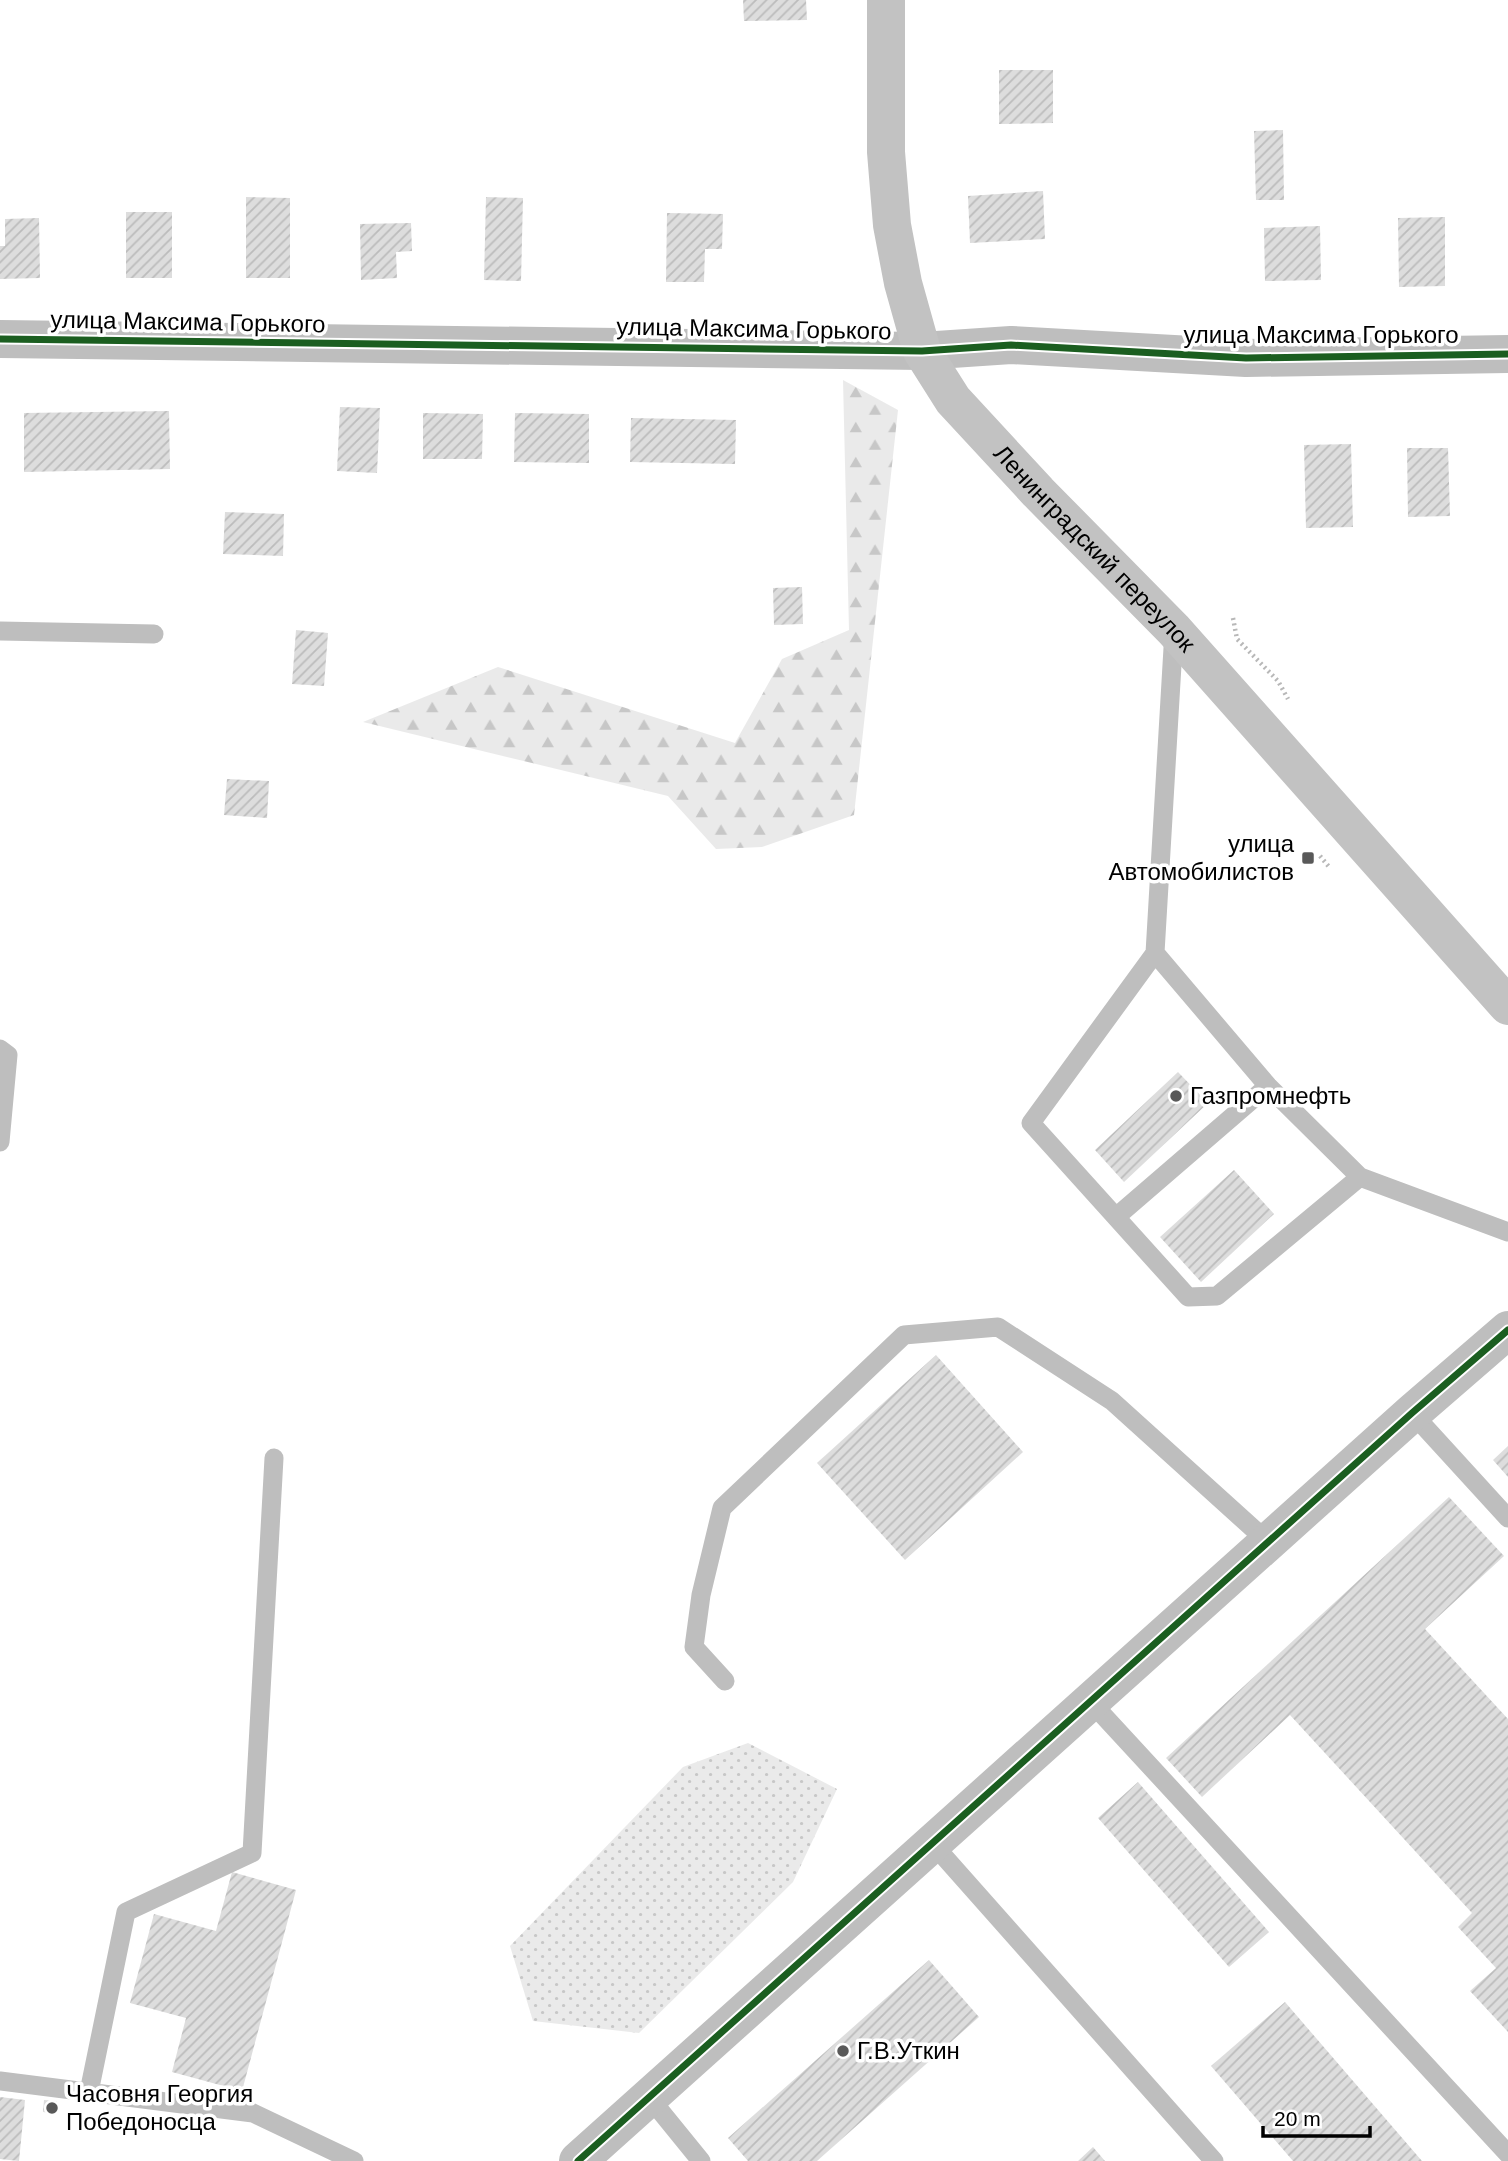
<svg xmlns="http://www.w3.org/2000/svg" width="1508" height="2161" font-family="Arial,sans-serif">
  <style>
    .grass { fill: url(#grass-dots) }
    .forest { fill: url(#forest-firs) }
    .building { fill: url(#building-hatch) }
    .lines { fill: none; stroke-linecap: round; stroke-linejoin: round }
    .path { stroke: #b8b8b8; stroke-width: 4.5; stroke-dasharray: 2 3.5; stroke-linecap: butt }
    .service { stroke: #bebebe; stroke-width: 19 }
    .minor { stroke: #bebebe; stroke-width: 38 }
    .tertiary { stroke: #bebebe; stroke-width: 38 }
    .secondary { stroke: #c2c2c2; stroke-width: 38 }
    .cycleway-casing { stroke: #fff; stroke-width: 11 }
    .cycleway { stroke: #1b5e20; stroke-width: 7 }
    .poi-dot { fill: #595959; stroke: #fff; stroke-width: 2.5 }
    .labels { text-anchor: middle; stroke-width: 7; stroke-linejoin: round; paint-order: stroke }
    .street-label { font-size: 24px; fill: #000; stroke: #fff }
    .poi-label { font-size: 24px; fill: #000; stroke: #fff; text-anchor: start }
  </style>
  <defs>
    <pattern id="grass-dots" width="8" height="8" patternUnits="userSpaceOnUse" patternTransform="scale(1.75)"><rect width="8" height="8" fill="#eaeaea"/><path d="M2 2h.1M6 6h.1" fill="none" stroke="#c7c7c7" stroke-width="1.8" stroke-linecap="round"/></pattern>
    <pattern id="forest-firs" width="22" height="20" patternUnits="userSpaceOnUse" patternTransform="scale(1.75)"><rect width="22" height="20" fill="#eaeaea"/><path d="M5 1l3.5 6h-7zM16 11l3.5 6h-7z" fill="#c7c7c7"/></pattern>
    <pattern id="building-hatch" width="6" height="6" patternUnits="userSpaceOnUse" patternTransform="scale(1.75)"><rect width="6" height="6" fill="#ddd"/><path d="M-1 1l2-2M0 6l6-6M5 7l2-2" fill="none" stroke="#bcbcbc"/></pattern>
  </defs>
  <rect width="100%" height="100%" fill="#fff"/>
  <path class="grass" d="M748,1743L837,1789L793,1882L639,2033L533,2021L510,1946L683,1767Z"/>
  <path class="forest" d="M843,380L898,410L854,815L762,847L716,849L668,796L363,722L498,667L735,743L782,659L849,630Z"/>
  <path class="building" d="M743,0H806L807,20L744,21Z
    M999,70H1053V123L999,124Z
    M1283,130L1284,200H1256L1254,131Z
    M1043,191L1045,239L970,243L968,196Z
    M246,197L290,198V278H246Z
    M486,197L523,198L521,281L484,280Z
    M126,212H172V278H126Z
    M667,213L723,214L722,249H705L704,282H666Z
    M1445,217V286L1399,287L1398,218Z
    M39,218L40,278L0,279V246H5V219Z
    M411,223L412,251L396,252L397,278L361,280L360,224Z
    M1320,226L1321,280L1265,281L1264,228Z
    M340,407L380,408L377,473L337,471Z
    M169,411L170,469L24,472V413Z
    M423,413L483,414L482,459H423Z
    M515,413L589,414V463L514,462Z
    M631,418L736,420L735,464L630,462Z
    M1351,444L1353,527L1306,528L1304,445Z
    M1407,448H1448L1450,516L1408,517Z
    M225,512L284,514L283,556L223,554Z
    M802,587L803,624L774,625L773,588Z
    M296,630L328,633L324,686L292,684Z
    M227,779L269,781L267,818L224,815Z
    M1178,1072L1208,1103L1124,1182L1095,1150Z
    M1234,1170L1274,1214L1201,1282L1160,1237Z
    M936,1355L1023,1452L905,1560L817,1463Z
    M1508,1446V1477L1493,1460Z
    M1449,1497L1504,1556L1425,1629L1508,1719V2032L1470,1991L1496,1968L1458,1927L1472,1913L1290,1715L1202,1797L1166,1758Z
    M1138,1782L1269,1932L1229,1967L1098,1818Z
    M232,1872L296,1890L242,2091L172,2072L186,2018L130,2003L154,1914L216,1931Z
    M929,1960L979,2017L817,2161H748L728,2138Z
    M1285,2002L1422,2161H1293L1211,2066Z
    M0,2097L25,2100L19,2161L0,2159Z
    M44,2100L57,2101L56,2114L43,2112Z
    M1093,2147L1105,2161H1078Z"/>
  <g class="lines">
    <path class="path" d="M1233,618L1237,639L1278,681L1288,699
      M1320,856L1330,868"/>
    <path class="service" d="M0,631L154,634
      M1174,631L1155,953L1031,1123L1188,1297L1217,1296L1360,1177
      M1155,953L1268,1086L1360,1177L1508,1232
      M0,1049L8,1055L0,1142
      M1116,1217L1268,1086
      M1412,1413L1508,1518
      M725,1681L694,1647L701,1595L722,1508L904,1335L998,1327L1112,1401L1268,1542
      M1090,1701L1508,2154
      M932,1843L1214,2161
      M0,2081L253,2113L354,2161
      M89,2092L126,1912L252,1853L274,1458
      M649,2097L701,2161"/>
    <path class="minor" d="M922,351L1011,345L1246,358L1508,354
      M578,2161L1412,1413L1508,1330"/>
    <path class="tertiary" d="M0,339L922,351"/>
    <path class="secondary" id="s1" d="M886,0V152L892,225L903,283L922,351L953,400L1038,492L1174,630L1508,1006"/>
    <defs>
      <path id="cycleway" d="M0,339L922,351L1011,345L1246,358L1508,354
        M578,2161L1412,1413L1508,1330"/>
    </defs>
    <use href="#cycleway" class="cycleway-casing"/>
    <use href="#cycleway" class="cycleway"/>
  </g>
  <g class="poi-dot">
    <rect x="1301" y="851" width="14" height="14" rx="3.5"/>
    <circle cx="1176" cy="1096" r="7"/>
    <circle cx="843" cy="2051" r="7"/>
    <circle cx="52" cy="2108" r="7"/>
  </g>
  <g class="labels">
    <g class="street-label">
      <text transform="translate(188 322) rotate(1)" y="8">улица Максима Горького</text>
      <text transform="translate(754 329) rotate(1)" y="8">улица Максима Горького</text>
      <text x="1321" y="343">улица Максима Горького</text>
      <text dy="8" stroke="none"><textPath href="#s1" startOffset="618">Ленинградский переулок</textPath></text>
    </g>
    <g class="poi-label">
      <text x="1294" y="852" text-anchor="end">улица<tspan x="1294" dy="28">Автомобилистов</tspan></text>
      <text x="1190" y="1104">Газпромнефть</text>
      <text x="857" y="2059">Г.В.Уткин</text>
      <text x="66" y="2102">Часовня Георгия<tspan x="66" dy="28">Победоносца</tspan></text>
    </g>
  </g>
  <path d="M1263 2126v10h107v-10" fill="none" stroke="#000000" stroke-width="3.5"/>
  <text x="1274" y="2126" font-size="21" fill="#000000" stroke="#ffffff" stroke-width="5" paint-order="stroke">20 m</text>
</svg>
